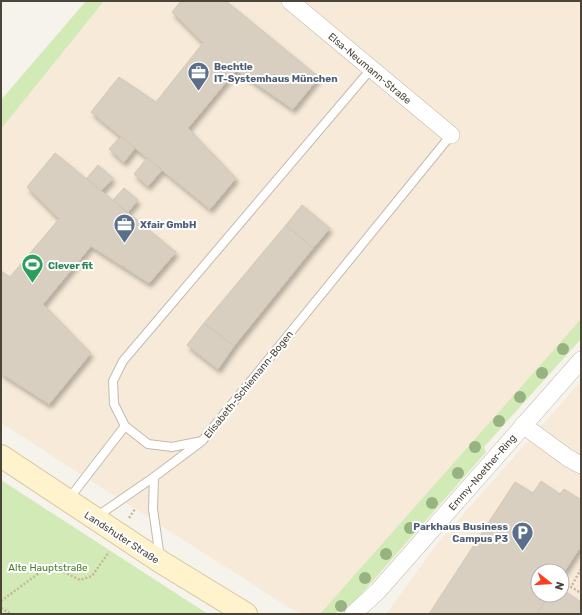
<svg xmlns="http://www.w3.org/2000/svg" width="582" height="615" font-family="Rubik,sans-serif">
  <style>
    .commercial { fill: #f7ead8; fill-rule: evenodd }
    .green { fill: #d2eab5 }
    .building { fill: #d8cfc1; stroke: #d3c7b4; filter: url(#shadow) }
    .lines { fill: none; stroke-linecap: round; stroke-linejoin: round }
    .lane-casing { stroke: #c2bbae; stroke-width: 10 }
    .street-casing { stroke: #c2bbae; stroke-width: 18 }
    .secondary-casing { stroke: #d6c79b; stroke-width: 24 }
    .path { stroke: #c4b79f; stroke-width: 2.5; stroke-dasharray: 2 2; stroke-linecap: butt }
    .lane { stroke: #fff; stroke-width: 8 }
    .street { stroke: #fff; stroke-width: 17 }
    .secondary { stroke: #fff3cd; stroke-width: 22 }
    .tree { fill: #97b381 }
    .labels { text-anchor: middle; stroke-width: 4; stroke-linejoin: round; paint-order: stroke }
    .service-label { font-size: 10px; font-weight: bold; fill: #4e5e75; stroke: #fff; text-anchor: start }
    .street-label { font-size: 10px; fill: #4b4439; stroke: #fff }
    .leisure-label { font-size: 10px; font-weight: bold; fill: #27864d; stroke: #fff; text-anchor: start }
    .park-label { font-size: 10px; fill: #4a7f2a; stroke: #fff }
  </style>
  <defs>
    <filter id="shadow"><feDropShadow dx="2.5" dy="4.5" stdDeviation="2" flood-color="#0004"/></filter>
  </defs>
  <rect width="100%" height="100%" fill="#f6f3ec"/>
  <path class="commercial" d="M104,1H581V319L320,614H301L288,607L1,423V129Z
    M581,381V614H386L437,544ZM538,571H562V595H538Z"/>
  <path class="green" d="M86,1H104L1,129V100Z
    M581,319V339L484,447L486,452L349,608L344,605L335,614H320Z
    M1,480L208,614H1Z"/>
  <path class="building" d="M181,1H226L319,77L293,109L236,70L188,128L236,178L210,209L91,112L119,77L156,102L203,43L172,12Z
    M121,136L135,148L124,162L109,149Z
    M55,153L176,252L149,283L91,246L43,304L91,353L49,404L1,373V271L10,277L59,219L27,187Z
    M147,158L162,170L148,186L134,174Z
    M98,165L113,178L101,191L87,178Z
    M124,188L138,200L127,213L113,200Z
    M302,205L330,228L313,248L286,225Z
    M286,225L313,248L234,346L204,323Z
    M204,323L234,346L218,369L187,345Z
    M541,481L560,494L564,489L581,500V546L562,575V571H538V595H549L537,614H429L515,482L533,493Z
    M562,589L581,602V614H537L549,595H562Z"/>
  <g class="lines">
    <defs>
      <path id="lane" d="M202,441L172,447L148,444L125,426L114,404L113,381L123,361L371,69
        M154,477L153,509L160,558
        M68,500L125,426
        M96,517L154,477L202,441L451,135"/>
      <path id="street" d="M290,1L451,135
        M523,425L568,458L581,465
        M353,614L378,591L581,360"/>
      <path id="secondary" d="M1,456L161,562L246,614"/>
    </defs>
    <use href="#lane" class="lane-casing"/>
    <use href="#street" class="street-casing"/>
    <use href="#secondary" class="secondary-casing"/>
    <path class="path" d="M129,518L135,509
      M581,569L571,587L581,593
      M1,601L50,565L80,580L92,576L109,552
      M1,608L11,614"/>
    <use href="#lane" class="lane"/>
    <use href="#street" class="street"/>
    <use href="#secondary" class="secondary"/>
  </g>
  <g class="tree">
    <circle cx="563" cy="349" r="6"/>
    <circle cx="542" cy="373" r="6"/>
    <circle cx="520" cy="397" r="6"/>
    <circle cx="499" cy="421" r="6"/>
    <circle cx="475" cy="447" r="6"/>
    <circle cx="458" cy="473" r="6"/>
    <circle cx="432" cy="503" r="6"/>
    <circle cx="410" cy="528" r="6"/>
    <circle cx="386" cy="554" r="6"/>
    <circle cx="365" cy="578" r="6"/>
    <circle cx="341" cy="606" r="6"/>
  </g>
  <defs>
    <symbol id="office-pin" viewBox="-11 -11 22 30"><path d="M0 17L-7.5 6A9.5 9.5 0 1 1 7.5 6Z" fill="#5c6f8a" stroke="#fff"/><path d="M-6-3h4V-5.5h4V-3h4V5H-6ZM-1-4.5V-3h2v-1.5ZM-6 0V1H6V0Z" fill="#fff"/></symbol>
    <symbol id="stadium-pin" viewBox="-11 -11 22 30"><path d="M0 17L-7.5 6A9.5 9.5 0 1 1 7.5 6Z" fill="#2e9e5b" stroke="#fff"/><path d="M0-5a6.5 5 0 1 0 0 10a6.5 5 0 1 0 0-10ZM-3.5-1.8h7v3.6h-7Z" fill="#fff"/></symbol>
    <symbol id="parking-pin" viewBox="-11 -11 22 30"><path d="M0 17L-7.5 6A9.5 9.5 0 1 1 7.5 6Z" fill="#5c6f8a" stroke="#fff"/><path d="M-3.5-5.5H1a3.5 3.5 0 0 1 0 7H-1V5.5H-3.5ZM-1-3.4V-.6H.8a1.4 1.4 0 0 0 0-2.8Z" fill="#fff"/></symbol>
  </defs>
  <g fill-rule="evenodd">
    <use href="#office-pin" x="186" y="60" width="25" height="34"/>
    <use href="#office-pin" x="112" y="212" width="25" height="34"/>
    <use href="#stadium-pin" x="20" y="252" width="25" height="34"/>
    <use href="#parking-pin" x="510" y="520" width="25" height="34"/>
  </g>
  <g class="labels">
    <g class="service-label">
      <text x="214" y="70">Bechtle<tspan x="214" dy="12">IT-Systemhaus München</tspan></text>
      <text x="140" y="228">Xfair GmbH</text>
      <text x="508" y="530" text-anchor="end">Parkhaus Business<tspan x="508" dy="12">Campus P3</tspan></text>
    </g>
    <g class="street-label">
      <text transform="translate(370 68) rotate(40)" y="4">Elsa-Neumann-Straße</text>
      <text transform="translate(248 384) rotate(-51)" y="4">Elisabeth-Schiemann-Bogen</text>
      <text transform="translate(482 472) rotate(-49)" y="4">Emmy-Noether-Ring</text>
      <text transform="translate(122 537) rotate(33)" y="4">Landshuter Straße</text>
    </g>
    <g class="leisure-label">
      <text x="48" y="269">Clever fit</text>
    </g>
    <g class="park-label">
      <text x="48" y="571">Alte Hauptstraße</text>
    </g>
  </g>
  <rect width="582" height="615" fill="none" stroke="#4b4439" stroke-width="4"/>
  <g transform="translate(550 583) rotate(107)"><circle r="19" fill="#ffffff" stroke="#b7b4b0"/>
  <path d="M0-3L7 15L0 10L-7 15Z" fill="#fc3f1d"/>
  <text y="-6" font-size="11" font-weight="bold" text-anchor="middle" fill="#4b4439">N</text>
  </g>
</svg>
